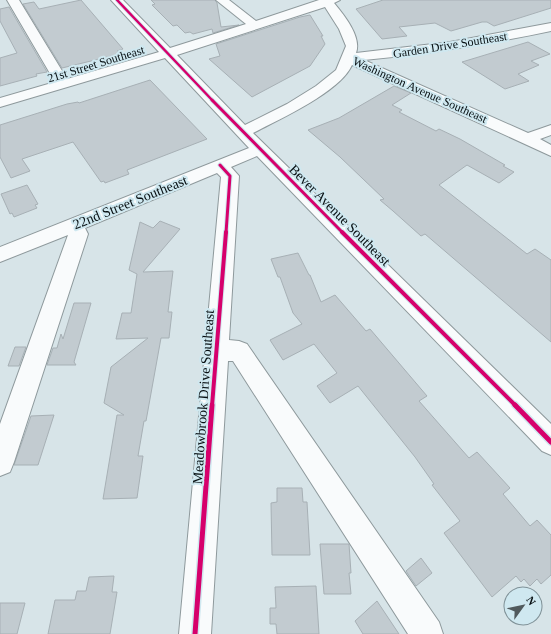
<svg xmlns="http://www.w3.org/2000/svg" width="551" height="634" font-family="Georgia,serif">
  <style>
    .building { fill: #c2cbd0; stroke: #a7b0b5 }
    .lines { fill: none; stroke-linecap: round; stroke-linejoin: round }
    .minor-casing { stroke: #8e999c; stroke-width: 2 }
    .minor { fill: #f9fbfc; fill-rule: evenodd }
    .cycleway-far3-casing { stroke: #cfe8f0; stroke-width: 4 }
    .cycleway-far2-casing { stroke: #cfe8f0; stroke-width: 5 }
    .cycleway-far1-casing { stroke: #cfe8f0; stroke-width: 6 }
    .cycleway-casing { stroke: #cfe8f0; stroke-width: 8 }
    .cycleway-far3 { stroke: #d6006c; stroke-width: 2.5 }
    .cycleway-far2 { stroke: #d6006c; stroke-width: 3 }
    .cycleway-far1 { stroke: #d6006c; stroke-width: 4 }
    .cycleway { stroke: #d6006c; stroke-width: 5 }
    .labels { text-anchor: middle; stroke-width: 4; stroke-linejoin: round; paint-order: stroke }
    .far-street-label { font-size: 12px; fill: #070f12; stroke: #cfe8f0 }
    .street-label { font-size: 14px; fill: #070f12; stroke: #cfe8f0 }
  </style>
  <rect width="100%" height="100%" fill="#d7e4e8"/>
  <path class="building" d="M81,0L123,49L117,51L120,54L62,68L23,4L34,2L39,9Z
    M151,0H215L217,3L221,27L239,25L213,33L212,29L193,34L190,32L185,33L177,25L173,26L152,5L155,4Z
    M383,0H551V8L494,26L487,22H482L451,31L435,23L399,27L407,36L382,39L356,9Z
    M9,7L47,72L36,74L37,76L0,86V58L17,53L0,21V9Z
    M310,15L323,36H321L325,44L310,66L252,97L209,59L220,56L216,44L300,17Z
    M528,42L550,54L531,61L539,65L518,74L529,81L505,89L462,62Z
    M150,80L207,139L127,170L129,174L105,183L104,181L101,182L73,142L22,159L30,171L11,178L0,157V125L67,104L78,102L79,103Z
    M394,86L411,93L392,105L402,110L399,112L436,131L439,129L460,139L505,165L503,166L514,172L499,183L467,165L439,185L527,254L535,249L551,260V342L425,234L421,236L393,211L380,200L384,199L340,157L308,130L339,118Z
    M27,185L38,204L35,205L37,208L14,217L12,213L10,214L1,194Z
    M160,221L180,229L143,272L173,271L168,312H172L169,338H161L146,421H144L138,456H143L137,498L103,499L117,415H124L104,403L111,367L148,338L116,339L122,313H131L137,274L129,270L140,222L153,228Z
    M298,253L309,275H310L321,302L335,295L366,331L370,329L427,396L419,401L469,458L477,452L510,488L503,494L530,526L537,520L551,535V575L541,584L537,579L530,586L524,579L521,582L516,576L492,597L444,533L460,521L432,485L434,484L415,457L358,386L330,403L317,386L337,373L314,344L283,360L270,340L302,324L293,313L280,277H278L271,259Z
    M74,303H91L74,362L76,365H47L53,348H57L61,334L63,339Z
    M15,347H26L19,366H8Z
    M54,415L38,465H14L31,416Z
    M277,488H302L303,502H307L310,555H272L271,503L277,502Z
    M320,544H349L351,573H349L351,594H324Z
    M421,558L432,573L416,586L406,571Z
    M114,576L112,592H117L110,634H48L55,600H75L77,591H86L89,577Z
    M316,586L319,634H277L276,624H270V608H276L275,587Z
    M377,601L399,634H363L355,621Z
    M0,603H25L17,634H0Z"/>
  <g class="lines">
    <defs>
      <path id="minor" d="M7,0H19L67,79L159,52L111,0H123L170,48L246,24L216,0H229L256,21L319,0H340L334,3C344,15 362,37 356,53L450,42L551,23V31C489,44 427,54 364,60L528,133L551,125V135L540,139L551,145V156L352,65C340,92 280,119 253,133L551,424V455L542,451L257,156L231,167L239,176L229,340L239,341L247,344L439,622L443,634H408L233,361H228L211,634H179L221,177L217,173L85,228L88,234L14,462L10,472L0,476V424L68,235L0,262V247L249,148L165,58L0,107V98L55,82ZM325,7L339,29L346,46L336,70L316,86L287,104L245,125L177,55Z"/>
    </defs>
    <use href="#minor" class="minor-casing"/>
    <use href="#minor" class="minor"/>
    <defs>
      <path id="cycleway-far3" d="M117,0L213,101"/>
      <path id="cycleway-far2" d="M212,100L343,233
        M220,165L230,176L226,233"/>
      <path id="cycleway-far1" d="M342,232L516,406
        M212,406L226,232"/>
      <path id="cycleway" d="M515,405L551,442
        M195,634L212,405"/>
    </defs>
    <use href="#cycleway-far3" class="cycleway-far3-casing"/>
    <use href="#cycleway-far2" class="cycleway-far2-casing"/>
    <use href="#cycleway-far1" class="cycleway-far1-casing"/>
    <use href="#cycleway" class="cycleway-casing"/>
    <use href="#cycleway-far3" class="cycleway-far3"/>
    <use href="#cycleway-far2" class="cycleway-far2"/>
    <use href="#cycleway-far1" class="cycleway-far1"/>
    <use href="#cycleway" class="cycleway"/>
  </g>
  <g class="labels">
    <g class="far-street-label">
      <text transform="translate(450 45) rotate(-9)" y="4">Garden Drive Southeast</text>
      <text transform="translate(96 64) rotate(-17)" y="4">21st Street Southeast</text>
      <text transform="translate(420 90) rotate(24)" y="4">Washington Avenue Southeast</text>
    </g>
    <g class="street-label">
      <text transform="translate(130 202) rotate(-22)" y="5">22nd Street Southeast</text>
      <text transform="translate(340 215) rotate(45)" y="5">Bever Avenue Southeast</text>
      <text transform="translate(203 397) rotate(-86)" y="5">Meadowbrook Drive Southeast</text>
    </g>
  </g>
  <g transform="translate(523 606) rotate(57)"><circle r="19" fill="#cfe8f0" stroke="#7f9197"/>
  <path d="M0-3L7 15L0 10L-7 15Z" fill="#505a5d"/>
  <text y="-6" font-size="11" font-weight="bold" text-anchor="middle" fill="#070f12">N</text>
  </g>
</svg>
